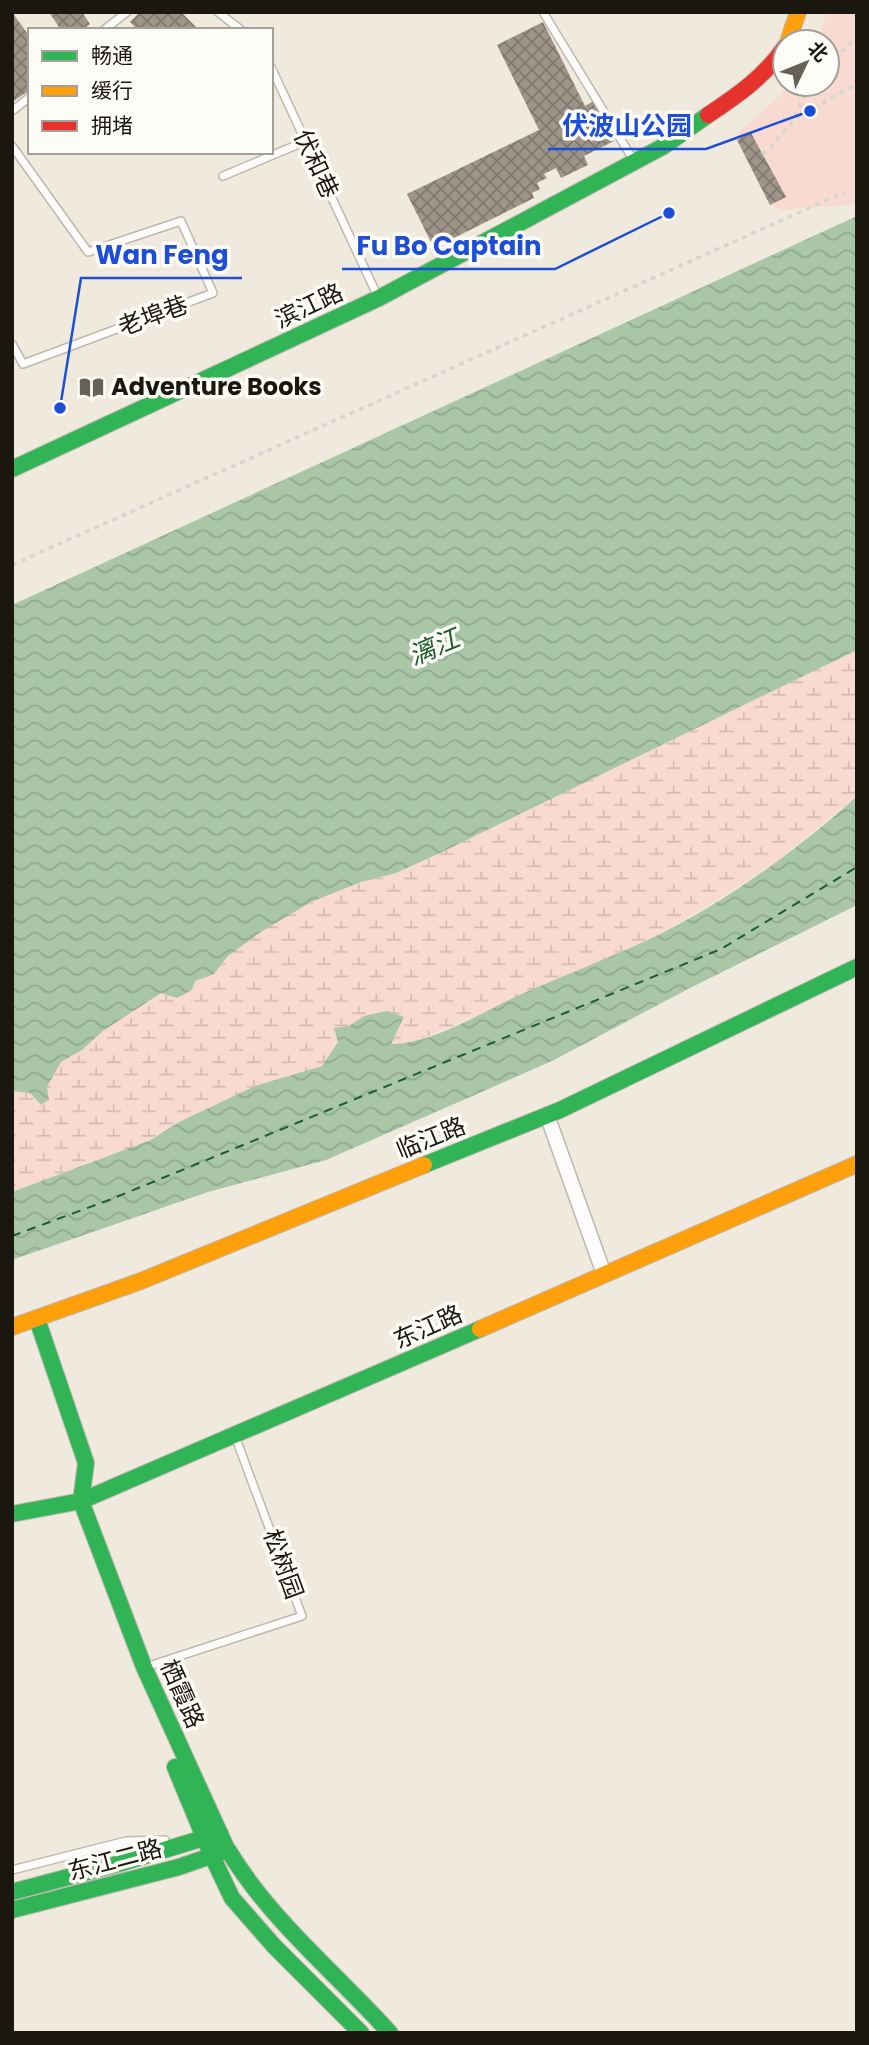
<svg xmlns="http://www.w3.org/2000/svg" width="869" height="2045" font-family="Poppins,'Noto Sans SC',sans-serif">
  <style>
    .wetland { fill: url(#wetland-marsh) }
    .park { fill: #f8dad1 }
    .water { fill: url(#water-waves) }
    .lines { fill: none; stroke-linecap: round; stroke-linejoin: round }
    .ferry { stroke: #1d5d2d; stroke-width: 2; stroke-dasharray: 9 7; stroke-linecap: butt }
    .building { fill: url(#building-cross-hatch) }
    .lane-casing { stroke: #bdb8af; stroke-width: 10 }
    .street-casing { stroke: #bdb8af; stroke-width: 17 }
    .fast-casing { stroke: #bdb8af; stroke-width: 18 }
    .slow-casing { stroke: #bdb8af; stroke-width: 18 }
    .jam-casing { stroke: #bdb8af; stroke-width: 18 }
    .path { stroke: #d6d5d0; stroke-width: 3.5; stroke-dasharray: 5 5; stroke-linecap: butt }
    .lane { stroke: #fdfcfa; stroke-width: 7 }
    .street { stroke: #fdfcfa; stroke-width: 14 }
    .fast { stroke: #30b455; stroke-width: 16 }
    .slow { stroke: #ff9f0a; stroke-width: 16 }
    .jam { stroke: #e5322d; stroke-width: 16 }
    .labels { text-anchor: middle; stroke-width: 7; stroke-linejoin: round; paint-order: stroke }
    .street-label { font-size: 24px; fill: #1a170f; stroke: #fdfcf7 }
    .poi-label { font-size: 24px; font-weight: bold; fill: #1a170f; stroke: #fdfcf7; text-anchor: start }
    .water-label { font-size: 26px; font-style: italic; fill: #1d5d2d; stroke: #fdfcf7 }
    .leader { fill: none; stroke: #1d4ed8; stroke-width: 2.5 }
    .callout-dot { fill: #1d4ed8; stroke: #fdfcf7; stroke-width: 2.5 }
    .callout-label { font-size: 26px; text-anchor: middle; font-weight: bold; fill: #1d4ed8; stroke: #fdfcf7; stroke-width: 7; stroke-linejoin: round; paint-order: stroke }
  </style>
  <defs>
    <pattern id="wetland-marsh" width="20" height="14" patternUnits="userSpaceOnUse" patternTransform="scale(1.75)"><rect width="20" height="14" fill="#f8dad1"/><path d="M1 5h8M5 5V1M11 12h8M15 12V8" fill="none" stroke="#d4bab2"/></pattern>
    <pattern id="water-waves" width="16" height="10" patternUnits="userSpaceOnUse" patternTransform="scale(1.75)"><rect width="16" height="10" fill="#a9c6a7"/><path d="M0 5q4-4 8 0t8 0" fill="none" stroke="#91a98f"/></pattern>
    <pattern id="building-cross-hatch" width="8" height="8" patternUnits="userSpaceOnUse" patternTransform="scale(1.75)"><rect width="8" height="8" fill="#9f9489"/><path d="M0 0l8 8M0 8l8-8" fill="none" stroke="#81786e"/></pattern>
  </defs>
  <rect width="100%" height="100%" fill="#f0eade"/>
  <path class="wetland" d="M857,650V796L777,861L706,907L654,937L458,1024L411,1043L391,1044L364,1016L349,1026L323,1066L255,1086L179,1122L151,1140L12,1192V1091L30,1093L42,1105L49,1100L47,1087L61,1062L82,1050L103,1031L161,993L177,998L195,981L214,974L228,956L261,932L311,902L361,882L396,873L438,854Z"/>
  <path class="park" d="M827,12H857V204L783,210L770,205L735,136L792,84H827V42H817Z"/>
  <path class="water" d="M857,216V650L438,854L396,873L361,882L311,902L261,932L228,956L214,974L195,981L192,990L177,998L161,993L103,1031L82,1050L61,1062L47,1087L49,1100L41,1105L30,1093L12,1091V605Z
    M857,796V905L688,989L552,1061L326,1160L208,1192L12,1260V1192L151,1140L179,1122L255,1086L322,1066L338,1042L334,1028L349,1026L364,1016L387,1011L404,1017L391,1044C431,1044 479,1014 515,997C560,977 607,959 652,938C723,904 799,849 857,796Z"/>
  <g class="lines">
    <path class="ferry" d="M12,1236L109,1200L721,949L857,867"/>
  </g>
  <path class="building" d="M12,12L30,37V90L12,102Z
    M49,12H82L90,24L82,30H61Z
    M140,12H181L199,30H138L130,22Z
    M543,22L585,106L594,101L614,141L584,156L588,165L561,178L556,168L544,174L547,178L537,183L540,189L532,193L534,198L434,248L407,194L539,130L497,45Z
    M751,133L786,197L770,205L737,140Z"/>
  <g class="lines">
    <defs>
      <path id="lane" d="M218,12L241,30
        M543,12L634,161
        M104,30L127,12
        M271,67L377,295
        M12,111L30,97
        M12,146L88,252L181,221L213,293L23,364L12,344
        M223,176L306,141
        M146,1667L302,1616L235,1436
        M12,1870L126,1841L165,1840"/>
      <path id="street" d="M547,1115L604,1274"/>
      <path id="fast" d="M12,469L379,298L664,146L708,115
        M424,1165L560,1110L857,967
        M37,1319L86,1463L81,1501L144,1667L226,1847
        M12,1514L81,1501L480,1329
        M175,1767L211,1854
        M212,1856L232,1898L274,1946L361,2033
        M12,1892L125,1862L220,1833
        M12,1910L179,1867L228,1850C271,1921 335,1972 390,2033"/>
      <path id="slow" d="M788,42L798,12
        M12,1327L141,1281L424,1165
        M480,1329L857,1164"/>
      <path id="jam" d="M708,115C738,95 764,77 785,47"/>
    </defs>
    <use href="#lane" class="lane-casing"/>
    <use href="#street" class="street-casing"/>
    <use href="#fast" class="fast-casing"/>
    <use href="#slow" class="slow-casing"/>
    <use href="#jam" class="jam-casing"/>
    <path class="path" d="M857,22V30
      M827,66L857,37
      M795,117L809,84
      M762,154L771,147L795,118L857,84
      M12,565L845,192"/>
    <use href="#lane" class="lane"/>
    <use href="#street" class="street"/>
    <use href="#fast" class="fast"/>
    <use href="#slow" class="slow"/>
    <use href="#jam" class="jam"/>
  </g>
  <defs>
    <symbol id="library-bare" viewBox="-9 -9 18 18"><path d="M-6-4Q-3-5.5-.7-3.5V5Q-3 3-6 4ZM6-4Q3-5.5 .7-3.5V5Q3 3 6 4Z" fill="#656157" stroke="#fdfcf7" stroke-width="2.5" paint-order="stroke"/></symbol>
  </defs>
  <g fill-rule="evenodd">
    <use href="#library-bare" x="74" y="370" width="35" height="35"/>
  </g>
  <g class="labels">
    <g class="street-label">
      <text transform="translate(316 164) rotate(65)" y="8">伏和巷</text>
      <text transform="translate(309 306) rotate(-25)" y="8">滨江路</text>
      <text transform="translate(153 316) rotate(-20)" y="8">老埠巷</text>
      <text transform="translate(431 1138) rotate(-22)" y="8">临江路</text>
      <text transform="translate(428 1327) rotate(-24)" y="8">东江路</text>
      <text transform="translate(283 1564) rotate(70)" y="8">松树园</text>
      <text transform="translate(182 1694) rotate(66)" y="8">栖霞路</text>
      <text transform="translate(115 1860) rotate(-15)" y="8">东江二路</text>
    </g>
    <g class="poi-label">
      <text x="111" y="395">Adventure Books</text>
    </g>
    <g class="water-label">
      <text transform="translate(434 647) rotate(-23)" y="9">漓江</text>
    </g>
  </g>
  <path class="leader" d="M810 111L706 149H548M669 213L555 269H342M60 408L81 278H242"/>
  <g class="callout-dot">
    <circle cx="810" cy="111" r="7"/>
    <circle cx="669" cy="213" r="7"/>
    <circle cx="60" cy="408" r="7"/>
  </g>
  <g class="callout-label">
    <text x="627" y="135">伏波山公园</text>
    <text x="449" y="255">Fu Bo Captain</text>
    <text x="162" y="264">Wan Feng</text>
  </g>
  <rect width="869" height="2045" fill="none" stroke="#1a170f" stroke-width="28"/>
  <rect x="28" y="28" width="245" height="126" fill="#fdfcf7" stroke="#a2a09a" stroke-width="2"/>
  <rect x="42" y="51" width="35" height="10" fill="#30b455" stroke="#a2a09a" stroke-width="2"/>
  <text x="91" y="63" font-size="21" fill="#1a170f">畅通</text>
  <rect x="42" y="86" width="35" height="10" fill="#ff9f0a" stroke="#a2a09a" stroke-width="2"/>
  <text x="91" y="98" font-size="21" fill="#1a170f">缓行</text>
  <rect x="42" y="121" width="35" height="10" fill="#e5322d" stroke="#a2a09a" stroke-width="2"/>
  <text x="91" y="133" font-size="21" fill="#1a170f">拥堵</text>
  <g transform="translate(806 63) rotate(47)"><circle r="33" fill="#fdfcf7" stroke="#a2a09a" stroke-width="2"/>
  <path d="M0-5L12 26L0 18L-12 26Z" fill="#656157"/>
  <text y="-10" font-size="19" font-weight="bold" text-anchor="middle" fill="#1a170f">北</text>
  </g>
</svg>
